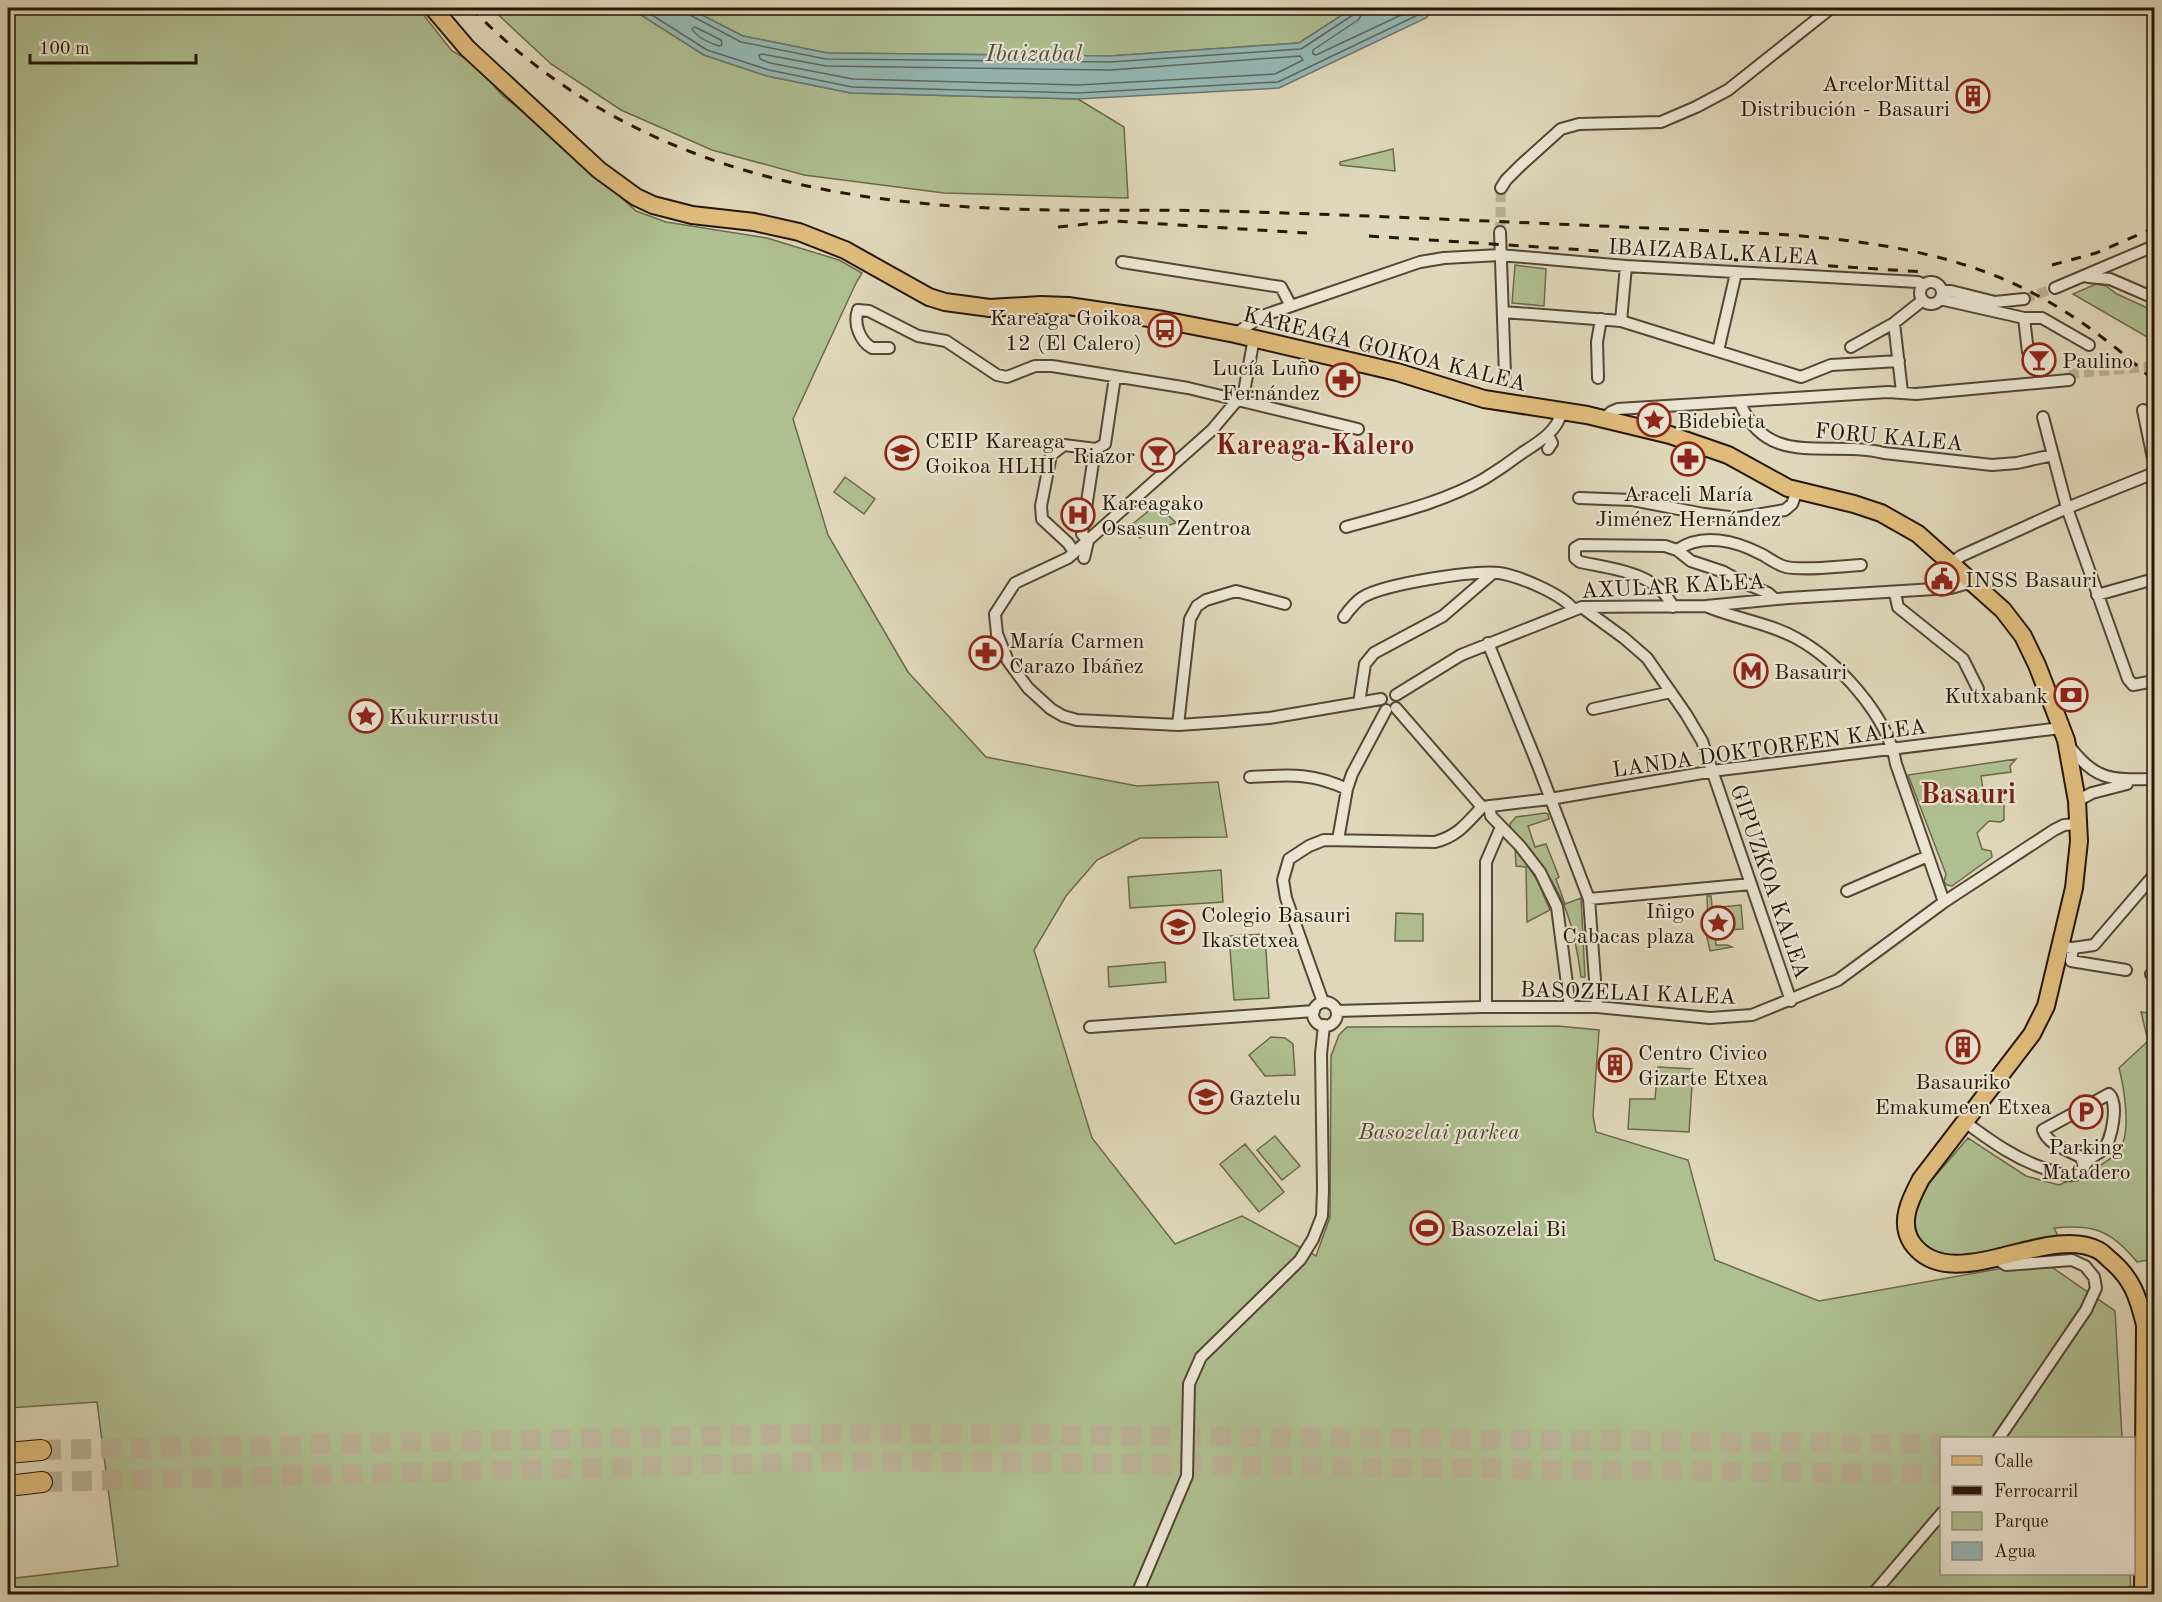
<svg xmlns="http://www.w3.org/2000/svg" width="2162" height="1602" font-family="'Old Standard TT',serif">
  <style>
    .green { fill: #afbf91; stroke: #6a6a4c; stroke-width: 1.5 }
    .water { fill: #95b8b5; stroke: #69776f; stroke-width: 1.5 }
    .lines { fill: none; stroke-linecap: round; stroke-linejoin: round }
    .shore { stroke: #5e675e; stroke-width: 1.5 }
    .street-tunnel { stroke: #bab095; stroke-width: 10; stroke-dasharray: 10 5; stroke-linecap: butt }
    .highway-tunnel { stroke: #bab095; stroke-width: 20; stroke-dasharray: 20 10; stroke-linecap: butt }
    .street-casing { stroke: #544634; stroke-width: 14 }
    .primary-casing { stroke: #261607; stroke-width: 20 }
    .highway-casing { stroke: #261607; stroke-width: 22 }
    .street { stroke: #eae5d2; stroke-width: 10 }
    .primary { stroke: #e0bc7c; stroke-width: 16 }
    .highway { stroke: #e0bc7c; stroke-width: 20 }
    .rail { stroke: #261607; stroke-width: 3; stroke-dasharray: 10 10; stroke-linecap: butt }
    .labels { text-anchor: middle; stroke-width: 4.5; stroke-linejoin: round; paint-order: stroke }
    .poi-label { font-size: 22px; fill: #261607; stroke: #eae5d2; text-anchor: start }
    .street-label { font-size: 22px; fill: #261607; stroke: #eae5d2 }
    .park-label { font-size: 22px; font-style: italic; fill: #4f4930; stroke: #eae5d2 }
    .water-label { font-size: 24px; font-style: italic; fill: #4d4f44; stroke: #eae5d2 }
    .district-label { font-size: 28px; font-weight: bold; fill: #7a1f14; stroke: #eae5d2 }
  </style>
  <rect width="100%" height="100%" fill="#dfd7b9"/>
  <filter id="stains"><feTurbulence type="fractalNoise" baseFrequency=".00333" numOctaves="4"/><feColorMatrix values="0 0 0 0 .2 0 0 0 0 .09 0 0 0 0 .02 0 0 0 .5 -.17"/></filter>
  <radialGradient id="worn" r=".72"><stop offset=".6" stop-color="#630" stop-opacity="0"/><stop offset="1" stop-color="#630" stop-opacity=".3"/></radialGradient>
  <path class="green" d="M8,8H418L452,51L474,63L502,95L565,146L636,211L666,222L767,238L839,260L862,273L856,283L793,419L828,535L908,672L986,757L1137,786L1218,782L1227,837L1140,838L1097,860L1066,896L1034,950L1092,1138L1175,1244L1242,1216L1316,1256L1330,1217L1331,1056L1339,1035L1347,1027L1558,1026L1599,1030L1593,1116L1596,1132L1688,1160L1715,1260L1819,1301L2043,1261L2115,1311L2122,1438H1942V1574H2130L2131,1594H8V1579L118,1566L97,1402L8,1408Z
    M491,8H630L704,55L767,76L851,93L1078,99L1124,127L1128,198L944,193L804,175L712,150L621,110L551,64Z
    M688,8H1353L1299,43L1110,56L827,53L743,36Z
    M1393,149L1395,171L1340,165V162Z
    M1515,265L1546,269L1544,306L1512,303Z
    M2096,284L2106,286L2117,294L2154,311V341L2073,294Z
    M845,477L875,499L864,514L834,492Z
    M1157,504L1176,523L1151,531L1140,538L1129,527Z
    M2016,759L2010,766L2011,772L1981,776L1985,803L2004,800V820L2000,822L1989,821L1977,833L1982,849L1991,851L1992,857L1952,886L1947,885L1944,882L1946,874L1908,775Z
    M1545,813L1548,814L1549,819L1528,826L1535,847L1546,844L1559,877L1556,879L1565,904L1581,898L1585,977H1581C1574,924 1564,892 1530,850C1524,843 1517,838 1511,831L1510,824L1516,817Z
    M1515,847L1537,880L1550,910L1527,922L1526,867L1516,866Z
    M1221,870L1223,902L1130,908L1128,877Z
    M1707,896H1711L1716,945H1727L1732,947L1710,951L1704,924L1708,921Z
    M1741,905L1743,929L1723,930L1721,907Z
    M1396,913L1423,914V941H1395Z
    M1265,934L1269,998L1234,1000L1229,936Z
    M1165,962L1166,982L1109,987L1108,967Z
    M2154,1007V1259L2137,1262C2111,1230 2093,1224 2054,1228L2062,1244L2000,1256L1936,1257L1912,1233L1917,1197L1968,1138L2026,1176L2059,1185C2078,1176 2105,1167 2119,1150C2132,1134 2124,1087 2119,1068L2148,1041L2141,1012L2153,1014Z
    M1271,1037L1285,1038L1293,1044L1295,1075L1265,1076L1249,1055Z
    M1658,1067L1693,1069L1689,1132L1628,1129L1630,1099H1655Z
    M1275,1136L1300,1166L1282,1180L1257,1150Z
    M1245,1144L1284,1192L1259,1212L1220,1164Z"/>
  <path class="water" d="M630,8H688L743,36L827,53L1110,56L1299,43L1353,8H1436L1426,18L1279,88L1078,99L851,93L767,76L704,55Z"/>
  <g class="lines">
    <path class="shore" d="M641,8L707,50L769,70L852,87L1078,93L1278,82L1422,13L1427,8
      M687,8L690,15L741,42L826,59L1110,62L1301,49L1353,15L1355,8
      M1363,8L1362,14L1358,20L1313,50V54L1316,55L1416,8
      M695,27L721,40L722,45L719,46C710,43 697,38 692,29Z
      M762,54L826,66L1110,70L1300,56L1303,60L1275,74L1078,85L853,79L770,63L760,59L759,55Z"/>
    <path class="street-tunnel" d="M1500,232L1501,188
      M2024,299L2055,288
      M2069,374L2154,366"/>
    <path class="highway-tunnel" d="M2134,1445H2154
      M41,1450L863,1433L1942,1444
      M2134,1476H2154
      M42,1482L861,1461L1942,1474"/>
    <defs>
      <path id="street" d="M1501,188L1506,180L1521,165L1561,129L1579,124L1661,122L1696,107L1728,90L1831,8
        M1500,232L1505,375
        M1122,262L1281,287L1291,306
        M2088,277L2110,279L2154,298
        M1920 293a11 11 0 1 1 22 0a11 11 0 1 1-22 0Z
        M2055,288L2154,246
        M1942,291H1951L1995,302L2024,299
        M1940,299L2024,318L2028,352
        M1503,312L1621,321L1801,377L1831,365L1899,361
        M2024,318H2042L2089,345
        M1621,321L1626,266
        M1894,323L1902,392
        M1235,334L1262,316L1420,262L1444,258L1500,255L1626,266L1918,282L1924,285
        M1254,338L1244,392L1212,430L1068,558L1015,583L995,614L997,634L1008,661L1028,688L1051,709L1063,716L1077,720L1178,725L1223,722L1269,718L1381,699
        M1851,347L1894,323L1923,300
        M889,348H872C860,341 853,324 858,310L869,311L918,336L946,341L997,375L1007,377L1035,366H1052L1188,388L1358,429
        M1718,351L1736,273
        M1598,378L1597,342L1601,319
        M1740,403C1768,470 1829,439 1884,453L1992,465L2017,463L2053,455
        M2143,410L2154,463
        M2043,417L2067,508L2128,679L2133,685L2154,681
        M1604,419L1611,412L1618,409L1888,392L1916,394L2069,380
        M1548,449L1552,443L1548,435
        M1579,498L1632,500L1704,514L1738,518L1785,510L1792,504L1797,491
        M1346,527C1392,514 1442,503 1484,479C1497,471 1510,462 1522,453C1539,442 1557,432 1562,411
        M1677,550C1702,532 1736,541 1761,554C1769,558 1777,565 1786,567C1806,571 1840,566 1861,565
        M1074,552L1068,543L1042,519L1041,506L1051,455L1064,445L1096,449L1105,444L1115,377
        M1084,558L1088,541L1082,534L1094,456
        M1952,563L1961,556L2067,508L2154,473
        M1895,593L1898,607L1963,659L1978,689
        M2097,595L2154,579
        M1673,607C1657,572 1612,569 1580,562L1575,558V548L1580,545L1665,546L1677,550L1691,561L1724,572L1742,582L1768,593L1775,599
        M1708,607C1737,619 1769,623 1796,638C1838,661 1888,716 1896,764L1944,902
        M1583,608L1624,638L1647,658L1686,714L1702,741L1791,1001
        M1344,617C1349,610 1355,602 1363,597C1385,584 1473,570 1499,573C1519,576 1562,594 1573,609
        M1488,643L1537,763L1589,899L1597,1007
        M1396,695L1461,655L1582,607L1706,606L1788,598L1951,588L1972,582
        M1359,703L1365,664L1374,653L1443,616L1493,573
        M1396,708L1482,807
        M1593,709L1671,692
        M1178,725L1190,619L1197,606L1206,600L1236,591L1285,604
        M2070,747C2095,780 2111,780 2151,779
        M1250,777C1288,775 1311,772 1347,789
        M2077,801L2092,793L2127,784
        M1489,806L1491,816L1520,846L1540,872L1557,907L1570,1007
        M1482,807L1550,799L1720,770L2061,728
        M1338,840L1347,789L1352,774L1386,710
        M1847,891L1928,856
        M1589,899L1751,884
        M2062,947L2073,948L2094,945L2154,875
        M2073,948L2071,961L2126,970
        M2151,974L2154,975
        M1323,1002L1286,898L1283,880L1289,859L1309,846L1324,840L1435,842C1458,836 1467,823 1482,807
        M1313 1014a12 12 0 1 1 24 0a12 12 0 1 1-24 0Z
        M1486,1007V862L1501,827
        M1337,1011L1481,1007H1597L1710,1018L1752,1015L1838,980L1944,902L2054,830L2064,825L2079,824
        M1090,1027L1314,1011
        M1965,1122C1992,1142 2017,1160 2049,1170C2056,1173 2064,1176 2072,1175C2081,1175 2083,1167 2088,1161C2092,1156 2098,1154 2103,1150C2112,1140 2119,1103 2109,1094L2043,1130C2048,1145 2068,1150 2081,1157L2084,1168
        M1999,1438L2086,1310L2096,1288L2094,1277L2085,1266L2072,1260L2006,1265L2001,1262L2000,1256
        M1137,1594L1187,1476L1189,1384L1201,1357L1300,1260L1313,1239L1322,1216L1323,1189L1321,1054L1324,1025
        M1873,1594L1942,1513"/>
      <path id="primary" d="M433,8L467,48L599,170L636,197L653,205L692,215L754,222L799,232L845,250L929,297L945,302L990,308L1041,305L1068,306L1163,320L1235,334L1397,372L1484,399L1587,415L1670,435L1728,455L1788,488L1854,504L1881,513L1918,534L2003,610L2023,636L2037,665L2066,740L2077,801L2079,841L2074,888L2046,1006L2032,1034L1921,1179C1911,1198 1898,1222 1912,1243C1951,1298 2046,1223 2098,1250C2102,1252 2106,1256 2109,1259C2132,1278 2138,1296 2145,1325L2143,1594"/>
      <path id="highway" d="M8,1453L41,1450
        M8,1486L42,1482"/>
    </defs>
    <use href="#street" class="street-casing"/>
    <use href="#primary" class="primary-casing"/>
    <use href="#highway" class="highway-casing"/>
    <use href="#street" class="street"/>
    <use href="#primary" class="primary"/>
    <use href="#highway" class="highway"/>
    <path class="rail" d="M471,8C612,152 792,199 989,208C1066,212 1143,209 1221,211C1363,215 1506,222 1648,228C1766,234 1898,233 2008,281C2062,305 2111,341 2154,381
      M1058,227L1115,221L1307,233
      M1369,236L1924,272
      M2052,265L2096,253L2154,228"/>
  </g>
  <defs>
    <symbol id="building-ring" viewBox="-11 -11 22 22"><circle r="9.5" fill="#eae5d2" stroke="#8f2418" stroke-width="1.5"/><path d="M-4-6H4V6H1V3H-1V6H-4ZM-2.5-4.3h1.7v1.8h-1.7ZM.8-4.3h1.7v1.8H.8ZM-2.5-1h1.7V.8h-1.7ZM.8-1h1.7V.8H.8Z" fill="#8f2418"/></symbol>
    <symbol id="bus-ring" viewBox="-11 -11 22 22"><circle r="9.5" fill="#eae5d2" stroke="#8f2418" stroke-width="1.5"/><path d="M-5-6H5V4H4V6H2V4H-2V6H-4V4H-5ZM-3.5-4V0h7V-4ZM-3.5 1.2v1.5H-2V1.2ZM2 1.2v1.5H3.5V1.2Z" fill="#8f2418"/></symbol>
    <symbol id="bar-ring" viewBox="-11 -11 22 22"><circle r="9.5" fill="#eae5d2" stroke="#8f2418" stroke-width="1.5"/><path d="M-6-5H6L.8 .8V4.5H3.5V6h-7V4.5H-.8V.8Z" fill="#8f2418"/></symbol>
    <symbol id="pharmacy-ring" viewBox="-11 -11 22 22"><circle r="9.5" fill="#eae5d2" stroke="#8f2418" stroke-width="1.5"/><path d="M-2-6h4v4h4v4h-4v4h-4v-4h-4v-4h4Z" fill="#8f2418"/></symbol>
    <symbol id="sight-ring" viewBox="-11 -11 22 22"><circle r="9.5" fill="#eae5d2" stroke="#8f2418" stroke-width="1.5"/><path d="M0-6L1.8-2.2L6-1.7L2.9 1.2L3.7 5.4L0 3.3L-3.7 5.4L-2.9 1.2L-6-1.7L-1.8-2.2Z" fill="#8f2418"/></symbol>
    <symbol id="school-ring" viewBox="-11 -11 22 22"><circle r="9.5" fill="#eae5d2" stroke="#8f2418" stroke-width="1.5"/><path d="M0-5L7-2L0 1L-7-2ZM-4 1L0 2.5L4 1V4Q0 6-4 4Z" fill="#8f2418"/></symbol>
    <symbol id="hospital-ring" viewBox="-11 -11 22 22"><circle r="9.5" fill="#eae5d2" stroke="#8f2418" stroke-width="1.5"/><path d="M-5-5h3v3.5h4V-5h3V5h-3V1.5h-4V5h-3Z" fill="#8f2418"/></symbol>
    <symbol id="civic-ring" viewBox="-11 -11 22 22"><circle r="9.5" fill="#eae5d2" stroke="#8f2418" stroke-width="1.5"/><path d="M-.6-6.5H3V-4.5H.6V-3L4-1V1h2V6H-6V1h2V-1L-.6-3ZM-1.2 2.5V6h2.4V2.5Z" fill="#8f2418"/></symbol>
    <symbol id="metro-ring" viewBox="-11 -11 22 22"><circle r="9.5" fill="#eae5d2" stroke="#8f2418" stroke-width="1.5"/><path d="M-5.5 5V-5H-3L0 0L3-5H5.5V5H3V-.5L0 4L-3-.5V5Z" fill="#8f2418"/></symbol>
    <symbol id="bank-ring" viewBox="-11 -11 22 22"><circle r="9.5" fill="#eae5d2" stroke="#8f2418" stroke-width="1.5"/><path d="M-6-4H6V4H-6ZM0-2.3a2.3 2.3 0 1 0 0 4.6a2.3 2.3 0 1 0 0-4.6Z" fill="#8f2418"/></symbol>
    <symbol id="parking-ring" viewBox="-11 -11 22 22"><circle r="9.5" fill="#eae5d2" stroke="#8f2418" stroke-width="1.5"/><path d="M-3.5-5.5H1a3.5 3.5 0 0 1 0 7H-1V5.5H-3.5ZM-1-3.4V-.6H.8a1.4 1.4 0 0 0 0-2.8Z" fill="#8f2418"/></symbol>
    <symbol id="stadium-ring" viewBox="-11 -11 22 22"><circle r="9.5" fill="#eae5d2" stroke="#8f2418" stroke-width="1.5"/><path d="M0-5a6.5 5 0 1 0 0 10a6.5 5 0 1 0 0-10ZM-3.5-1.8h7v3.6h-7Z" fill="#8f2418"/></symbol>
  </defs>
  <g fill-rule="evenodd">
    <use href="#building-ring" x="1954" y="77" width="38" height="38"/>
    <use href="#bus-ring" x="1146" y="311" width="38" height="38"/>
    <use href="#bar-ring" x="2020" y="341" width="38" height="38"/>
    <use href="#pharmacy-ring" x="1324" y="361" width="38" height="38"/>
    <use href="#sight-ring" x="1635" y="401" width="38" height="38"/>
    <use href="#school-ring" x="883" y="434" width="38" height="38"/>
    <use href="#bar-ring" x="1139" y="436" width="38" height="38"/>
    <use href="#pharmacy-ring" x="1669" y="440" width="38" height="38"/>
    <use href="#hospital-ring" x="1059" y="496" width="38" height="38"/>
    <use href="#civic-ring" x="1923" y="560" width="38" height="38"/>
    <use href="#pharmacy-ring" x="967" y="634" width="38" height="38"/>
    <use href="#metro-ring" x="1732" y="652" width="38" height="38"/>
    <use href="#bank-ring" x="2052" y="676" width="38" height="38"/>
    <use href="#sight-ring" x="347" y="697" width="38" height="38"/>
    <use href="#sight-ring" x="1699" y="904" width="38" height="38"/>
    <use href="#school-ring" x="1159" y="908" width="38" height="38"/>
    <use href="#building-ring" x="1944" y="1028" width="38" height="38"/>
    <use href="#building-ring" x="1596" y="1046" width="38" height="38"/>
    <use href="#school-ring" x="1187" y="1078" width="38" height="38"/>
    <use href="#parking-ring" x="2067" y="1093" width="38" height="38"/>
    <use href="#stadium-ring" x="1408" y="1209" width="38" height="38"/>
  </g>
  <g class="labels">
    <g class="poi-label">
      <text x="1950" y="91" text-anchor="end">ArcelorMittal<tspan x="1950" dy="25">Distribución - Basauri</tspan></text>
      <text x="1142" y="325" text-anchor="end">Kareaga Goikoa<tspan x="1142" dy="25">12 (El Calero)</tspan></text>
      <text x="2062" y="368">Paulino</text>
      <text x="1320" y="375" text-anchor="end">Lucía Luño<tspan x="1320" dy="25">Fernández</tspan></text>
      <text x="1677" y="428">Bidebieta</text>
      <text x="925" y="448">CEIP Kareaga<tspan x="925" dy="25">Goikoa HLHI</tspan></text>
      <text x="1135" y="463" text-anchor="end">Riazor</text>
      <text x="1688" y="501" text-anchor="middle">Araceli María<tspan x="1688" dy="25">Jiménez Hernández</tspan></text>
      <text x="1101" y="510">Kareagako<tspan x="1101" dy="25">Osasun Zentroa</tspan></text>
      <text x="1965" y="587">INSS Basauri</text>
      <text x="1009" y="648">María Carmen<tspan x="1009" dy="25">Carazo Ibáñez</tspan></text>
      <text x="1774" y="679">Basauri</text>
      <text x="2048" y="703" text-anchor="end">Kutxabank</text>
      <text x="389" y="724">Kukurrustu</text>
      <text x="1695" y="918" text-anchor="end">Iñigo<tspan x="1695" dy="25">Cabacas plaza</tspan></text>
      <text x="1201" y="922">Colegio Basauri<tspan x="1201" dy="25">Ikastetxea</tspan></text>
      <text x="1638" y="1060">Centro Civico<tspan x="1638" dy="25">Gizarte Etxea</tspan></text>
      <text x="1963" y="1089" text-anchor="middle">Basauriko<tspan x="1963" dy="25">Emakumeen Etxea</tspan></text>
      <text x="1229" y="1105">Gaztelu</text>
      <text x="2086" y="1154" text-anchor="middle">Parking<tspan x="2086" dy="25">Matadero</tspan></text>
      <text x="1450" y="1236">Basozelai Bi</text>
    </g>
    <g class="street-label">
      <text transform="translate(1714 251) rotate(3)" y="8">IBAIZABAL KALEA</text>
      <text transform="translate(1385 348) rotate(14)" y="8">KAREAGA GOIKOA KALEA</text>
      <text transform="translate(1889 436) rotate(5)" y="8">FORU KALEA</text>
      <text transform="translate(1673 585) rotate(-3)" y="8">AXULAR KALEA</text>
      <text transform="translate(1769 747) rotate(-8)" y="8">LANDA DOKTOREEN KALEA</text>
      <text transform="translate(1771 881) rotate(71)" y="8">GIPUZKOA KALEA</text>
      <text transform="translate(1628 992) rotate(2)" y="8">BASOZELAI KALEA</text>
    </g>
    <g class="park-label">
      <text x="1439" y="1139">Basozelai parkea</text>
    </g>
    <g class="water-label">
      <text x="1034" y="61">Ibaizabal</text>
    </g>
    <g class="district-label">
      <text x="1315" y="454">Kareaga-Kalero</text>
      <text x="1968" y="803">Basauri</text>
    </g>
  </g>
  <rect width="2162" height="1602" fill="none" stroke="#dfd7b9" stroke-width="30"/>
  <rect x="9" y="9" width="2144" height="1584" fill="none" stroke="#261607" stroke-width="3"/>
  <rect x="15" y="15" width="2132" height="1572" fill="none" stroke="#261607" stroke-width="1.5"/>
  <rect x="1940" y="1437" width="195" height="138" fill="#eae5d2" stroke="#9c9281" stroke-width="1.5"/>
  <rect x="1952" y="1456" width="30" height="9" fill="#e0bc7c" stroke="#9c9281" stroke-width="1.5"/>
  <text x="1994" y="1467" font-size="18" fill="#261607">Calle</text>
  <rect x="1952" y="1486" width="30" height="9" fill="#261607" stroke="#9c9281" stroke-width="1.5"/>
  <text x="1994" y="1497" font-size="18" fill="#261607">Ferrocarril</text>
  <rect x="1952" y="1512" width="30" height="18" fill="#afbf91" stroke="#9c9281" stroke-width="1.5"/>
  <text x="1994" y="1527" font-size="18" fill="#261607">Parque</text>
  <rect x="1952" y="1542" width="30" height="18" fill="#95b8b5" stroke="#9c9281" stroke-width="1.5"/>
  <text x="1994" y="1557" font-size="18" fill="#261607">Agua</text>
  <path d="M30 54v9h166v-9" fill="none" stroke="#261607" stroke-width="3"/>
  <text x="39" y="54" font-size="18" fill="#261607" stroke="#eae5d2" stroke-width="4.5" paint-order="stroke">100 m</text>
  <rect width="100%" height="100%" filter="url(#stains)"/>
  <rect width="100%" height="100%" fill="url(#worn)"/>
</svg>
